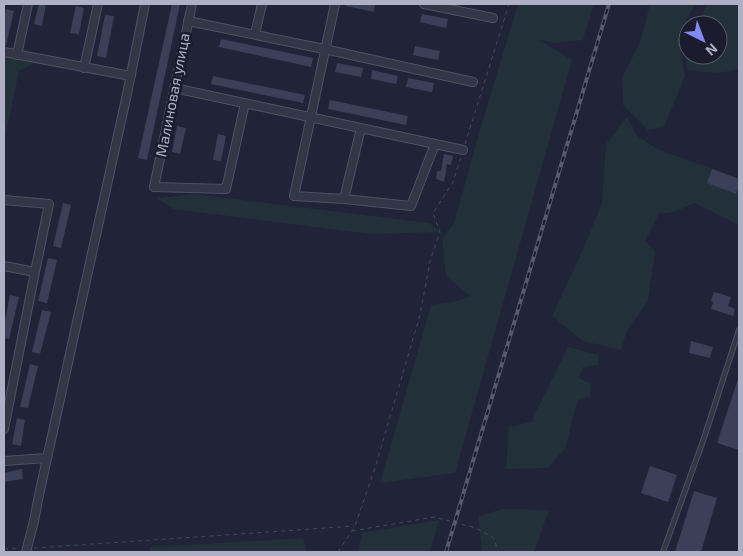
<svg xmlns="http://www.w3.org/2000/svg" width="743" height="556" font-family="'Exo 2',sans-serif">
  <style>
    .green { fill: #223039 }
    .building { fill: #3c3f58 }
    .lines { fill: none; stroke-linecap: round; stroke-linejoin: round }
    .lane-casing { stroke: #4f5163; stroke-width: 6 }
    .street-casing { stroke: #4f5163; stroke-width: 10 }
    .path { stroke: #3d4b53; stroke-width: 1; stroke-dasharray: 4 4; stroke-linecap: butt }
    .lane { stroke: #343648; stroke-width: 4 }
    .street { stroke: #343648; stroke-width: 8 }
    .rail-casing { stroke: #565970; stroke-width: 4 }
    .rail { stroke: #1a1c2d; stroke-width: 2; stroke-dasharray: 5.5; stroke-linecap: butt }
    .labels { text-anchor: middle; stroke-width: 5; stroke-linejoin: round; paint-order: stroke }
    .street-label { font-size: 15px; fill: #afb0c5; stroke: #1a1c2d }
  </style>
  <rect width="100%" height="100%" fill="#212438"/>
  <path class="green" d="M518,4H594L583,40L553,43L538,39L572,60L455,473L380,483L431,305L455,302L470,296L446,276L442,239L454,223L482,123Z
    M650,4H695L678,34L685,76L664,127L648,130L623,105L622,77L640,43Z
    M707,4H739V69L719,73L687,70L686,52L688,47V55H718V25H698Z
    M4,56L34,63L19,71L4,143Z
    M627,117L637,136L659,150L739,178V225L695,203L674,212L659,214L645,241L655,251L648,301L627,330L621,350L583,341L552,316L584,247L602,203L606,144Z
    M193,194L429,223L440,232L370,234L174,209L156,198Z
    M568,347L599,355L598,365L583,367L579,378L591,384L590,396L578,401L573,416L566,447L548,468L506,469L509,427L531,422Z
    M503,509L549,510L534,552H481L482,550L478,516Z
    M439,520L430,552H358L362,533Z
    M303,538L307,552H150L151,547Z"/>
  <path class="building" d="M39,4H46L42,26L34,24Z
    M172,4H180L147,160L138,158Z
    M346,4H375L374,12L346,6Z
    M76,6L84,8L79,34L70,33Z
    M6,9L14,11L6,46H4V18Z
    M422,14L448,19L446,28L420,22Z
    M105,15L114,16L106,58L97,56Z
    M221,39L313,58L311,67L219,47Z
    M415,46L440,51L438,60L413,55Z
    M337,63L363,68L361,77L335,72Z
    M372,70L398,76L396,84L371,79Z
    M213,76L305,95L303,103L211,84Z
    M408,78L434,83L432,92L406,87Z
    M330,100L408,116L406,125L328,109Z
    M177,126L186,128L180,154L172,152Z
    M218,134L226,136L221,161L213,160Z
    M444,154L453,156L451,165L447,164L444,182L436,179L437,171H441Z
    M712,169L739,179V185L736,194L707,183Z
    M63,203L71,205L61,248L53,246Z
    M48,258L57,260L47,303L38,301Z
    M714,292L731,297L728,306L735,309L733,316L711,309L713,302L711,301Z
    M10,295L19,297L9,339L4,338V325Z
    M42,310L51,312L40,354L32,352Z
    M691,341L713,347L710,358L689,353Z
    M30,364L38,366L28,408L20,407Z
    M738,379H739V450L717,443Z
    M17,418L25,420L21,446L12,444Z
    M650,466L677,475L668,502L641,493Z
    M22,469L23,479L4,482V473Z
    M694,491L717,498L701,552H675Z"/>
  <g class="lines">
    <defs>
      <path id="lane" d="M663,552L704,438L739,330"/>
      <path id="street" d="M192,4L154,187L226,189L245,103
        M335,4L294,196L344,199L411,206L435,144
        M424,4L493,18
        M188,21L324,49L473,82
        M255,34L262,4
        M4,52L131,76
        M17,55L28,4
        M84,68L98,4
        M174,88L463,150
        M344,199L361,128
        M4,200L49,204L35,272L4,429
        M4,266L35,272
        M4,461L47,458
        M26,552L34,521L39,495L127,94L145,4"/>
    </defs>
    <use href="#lane" class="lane-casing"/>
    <use href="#street" class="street-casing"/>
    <path class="path" d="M465,144L509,4
      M352,531L434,517L476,528L494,538L498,552
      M34,548L211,536L354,526
      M4,549L20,548
      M338,552L355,526L375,468L420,315L430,261L440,232L433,213L453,182L461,157"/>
    <use href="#lane" class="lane"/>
    <use href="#street" class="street"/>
    <defs>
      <path id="rail" d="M446,552L609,4"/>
    </defs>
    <use href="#rail" class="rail-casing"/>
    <use href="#rail" class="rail"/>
  </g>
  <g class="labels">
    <g class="street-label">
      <text transform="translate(173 95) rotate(-79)" y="5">Малиновая улица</text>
    </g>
  </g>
  <rect width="743" height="556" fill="none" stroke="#afb0c5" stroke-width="10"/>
  <g transform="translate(703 40) rotate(138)"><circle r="24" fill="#1a1c2d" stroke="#56576a"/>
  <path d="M0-4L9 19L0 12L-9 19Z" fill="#818bf7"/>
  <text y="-8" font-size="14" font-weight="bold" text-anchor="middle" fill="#afb0c5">N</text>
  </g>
</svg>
